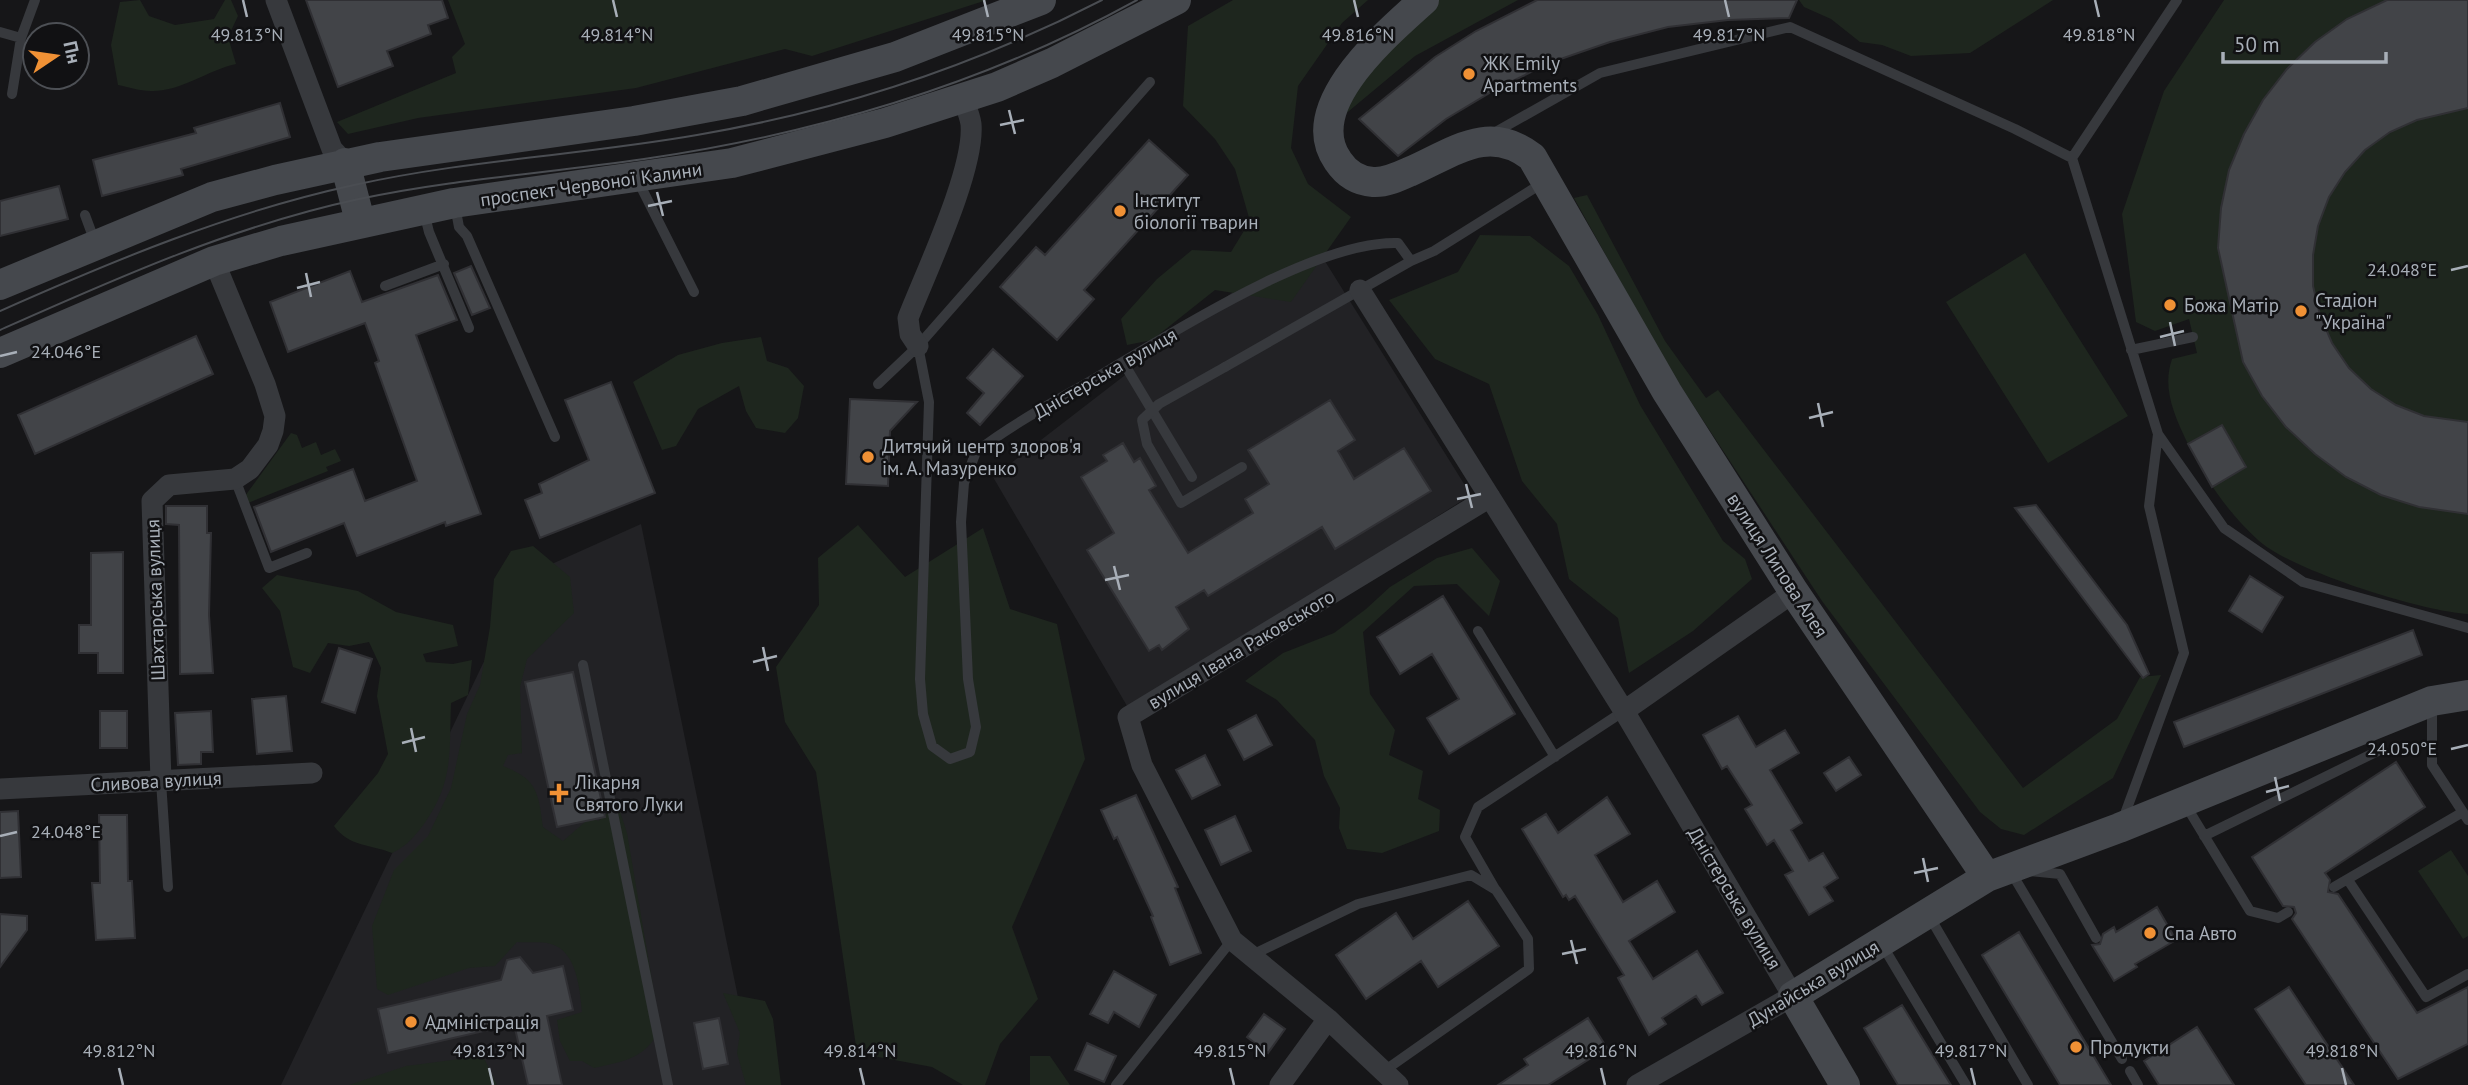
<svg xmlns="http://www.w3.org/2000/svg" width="2468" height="1085" font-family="'PT Sans',sans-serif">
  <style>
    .built { fill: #222225 }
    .green { fill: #1e261e }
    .building { fill: #424448; stroke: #303034; stroke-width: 2 }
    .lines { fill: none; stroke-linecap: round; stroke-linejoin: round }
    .lane { stroke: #37393d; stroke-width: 10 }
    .street { stroke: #37393d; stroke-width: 21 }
    .secondary { stroke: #45484d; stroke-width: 30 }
    .tram { stroke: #4a4d52; stroke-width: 2 }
    .lane-bridge { stroke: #37393d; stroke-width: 10 }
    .ticks { fill: none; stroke: #a8afb8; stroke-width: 2.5 }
    .poi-dot { fill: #f09135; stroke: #111113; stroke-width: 2.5 }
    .labels { text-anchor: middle; stroke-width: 5; stroke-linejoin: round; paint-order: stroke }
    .poi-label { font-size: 19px; fill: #a8afb8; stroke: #111113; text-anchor: start }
    .street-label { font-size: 19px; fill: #a8afb8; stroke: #111113 }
    .ticks-label { font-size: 18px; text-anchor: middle; fill: #a8afb8; stroke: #111113; stroke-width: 5; stroke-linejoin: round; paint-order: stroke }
  </style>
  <rect width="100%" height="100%" fill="#161618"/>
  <path class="built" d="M1308,234L1471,495L1130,711L993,477Z
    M641,524L756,1085H281L525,576Z"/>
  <path class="green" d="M140,0L149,16L175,25L214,19L225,0H231L238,16L228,37L236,64C208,70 180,92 151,91C140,91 128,87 118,85L111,45L120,2Z
    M448,0H987L812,56L785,49L636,88L418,118L348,134L337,122L456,73L452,57L465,44Z
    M1233,0H1368L1342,23L1298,86L1291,148L1308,184L1351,217L1291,302L1215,290L1152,340L1127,345L1121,319L1157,279L1192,250L1231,252L1250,221L1235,169L1215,139L1183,106L1188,26Z
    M1432,0H1518L1415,56L1331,126L1335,111Z
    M1799,0H2053L1970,53L1911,56L1882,45L1860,42L1831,19L1804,7Z
    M2224,0H2468V614C2423,612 2290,570 2258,540C2228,513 2203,476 2186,440C2174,414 2162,388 2172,359L2197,353L2189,319L2155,331L2136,322L2122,214L2164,91Z
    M1587,195L1665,341L1706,398L1718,390L2023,788L2117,719L2140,677L2161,675L2113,778L2024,835L2001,829L1980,812L1822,601L1668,367L1574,198Z
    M1480,235L1530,236L1569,266L1598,315L1640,405L1723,541L1745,559L1752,579L1693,631L1629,673L1618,618L1569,579L1557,524L1522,481L1489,384L1435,359L1389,300L1458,272Z
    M2025,253L2128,416L2048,463L1946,302Z
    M761,337L767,361L788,368L804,386L798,418L785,433L756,428L746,411L739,386L698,409L676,446L662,450L633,382L678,355L722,343Z
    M291,433L297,435L302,448L316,442L321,455L335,449L341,461L326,467L328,471L248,503L245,496Z
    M858,525L905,577L983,528L1010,609L1057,624L1085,759L1012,927L1038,999L1000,1044L985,1085H963L932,1067L857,1053L816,772L785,722L776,667L819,605L818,558Z
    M533,546L570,577L574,613L527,659L520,687L522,753L508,755L503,766C538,780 538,792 543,827L563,841L592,816L598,821L616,806V799L627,833L660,1027C648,1058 625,1061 594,1068L582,1061H570L560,1041L557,1020L582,1012C580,990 577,951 551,944C541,941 528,943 517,942L495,966L469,968L388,995L377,989L372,926L394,870L428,836L451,788L467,714L480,685L490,627L494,579L511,551Z
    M1472,548L1500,581L1489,616L1457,584L1414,586L1363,632L1370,694L1395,730L1389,755L1423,771L1418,799L1440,810L1439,831L1382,853L1347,849L1339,828L1340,808L1324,776L1315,740L1277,700L1245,681L1283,653L1334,633L1366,609L1390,587L1437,558Z
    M277,575L358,591L396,612L453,625L458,646L423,654L426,662L453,664L472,660L468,695L451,703C449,753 454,781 424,824C414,837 407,846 392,853C370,844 349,847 334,826L378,773L388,754L377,696L381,668L369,642L349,646L328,643L310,673L293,667L280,611L262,588Z
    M2451,850L2468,876V936L2463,939L2418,871Z
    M723,993L765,1001L773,1019L781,1085H746L737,1053L740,1033Z
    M483,1056L497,1085H349L406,1066Z
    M1030,1056H1050L1070,1085H1030Z"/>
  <path class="building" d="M306,0H442L448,18L428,25L431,34L387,51L393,66L338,87Z
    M1537,0H1797L1789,18L1728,20L1668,27L1610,42L1552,62L1498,88L1446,119L1398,156L1359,119L1435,57L1476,31Z
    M2387,0H2468V108L2417,120L2390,132L2365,150L2345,172L2329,197L2318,226L2313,255V286L2320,315L2332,343L2349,368L2371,389L2396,405L2424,416L2468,422V514L2419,507L2381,495L2346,477L2315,454L2286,427L2262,396L2243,362L2218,248L2221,208L2229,170L2244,134L2263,100L2287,69L2315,42L2347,19Z
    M280,103L290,137L181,169L183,175L102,196L93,160L196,133L194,128Z
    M1149,140L1188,175L1084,290L1094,299L1057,340L1000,287L1036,247L1045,255Z
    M59,186L68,219L0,236V201Z
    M471,266L490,308L472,315L454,273Z
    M350,271L362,302L438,275L457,320L416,335L481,514L446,526L445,522L357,556L344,523L271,552L254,507L353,469L365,501L417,481L375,363L379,361L365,323L288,352L270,302Z
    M196,336L213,374L35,454L18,415Z
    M993,349L1023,376L980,425L967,413L984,393L967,378Z
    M611,382L655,493L540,538L525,500L542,493L539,484L589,460L565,400Z
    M850,399L917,402L890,431L888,486L846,484Z
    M1330,400L1355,440L1338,451L1354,479L1404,448L1431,491L1335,549L1322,527L1208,596L1204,590L1176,607L1189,629L1162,650L1159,645L1149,651L1087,550L1114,533L1081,477L1107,461L1103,455L1123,443L1134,462L1140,458L1156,486L1149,490L1188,553L1253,513L1245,499L1269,484L1248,450Z
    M2222,425L2246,467L2212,487L2188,444Z
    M2036,505L2127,625L2149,674L2143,678L2015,508Z
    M166,506H207V533H211L209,615L213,673L180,674L179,525L166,524Z
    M123,552V673H98V653H79V625H91V553Z
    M2250,576L2283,597L2262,632L2229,611Z
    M1443,596L1515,714L1449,754L1427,718L1459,699L1432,654L1400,674L1377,637Z
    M2413,630L2422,655L2184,747L2174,722Z
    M339,648L372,659L355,713L322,702Z
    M573,672L605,817L557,827L525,682Z
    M286,696L292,751L257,754L252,699Z
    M100,711H127V748H100Z
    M211,711L213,752H201V764L178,765L175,713Z
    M1256,715L1272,745L1244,760L1228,730Z
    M1738,716L1756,747L1785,730L1799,753L1770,770L1802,823L1791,830L1809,861L1823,853L1838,878L1824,887L1833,901L1809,915L1785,875L1793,871L1774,840L1767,845L1745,809L1752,805L1727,766L1722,769L1703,735Z
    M1205,755L1220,785L1192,799L1176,770Z
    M1849,757L1861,775L1836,791L1824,773Z
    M2396,762L2425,807L2325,873L2330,880L2328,892L2338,894L2417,1013L2468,987V1044L2398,1079L2292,919L2296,913L2294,907L2283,906L2252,857Z
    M1136,795L1178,887L1175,888L1201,953L1170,965L1151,917L1153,916L1117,837L1114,839L1101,810Z
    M1607,797L1630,834L1595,855L1623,902L1657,881L1675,912L1629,941L1653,979L1697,951L1723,993L1702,1005L1696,996L1662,1018L1666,1024L1649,1035L1618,978L1624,975L1575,896L1569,900L1566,895L1563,897L1522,829L1546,814L1558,833Z
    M18,811L21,877L0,878V812Z
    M99,815H127L128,881H132L135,938L96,940L92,883H100Z
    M1235,816L1251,851L1221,865L1205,830Z
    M1468,901L1499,946L1438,987L1421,961L1366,999L1336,955L1396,913L1413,939Z
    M2157,907L2176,940L2135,964L2137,967L2114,981L2092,945L2100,944L2103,934L2114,927L2116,932Z
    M0,914L27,916V930L0,967Z
    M2019,932L2111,1085H2060L1982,955Z
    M520,957L533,973L563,966L573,1010L547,1016L562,1085H528L514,1024L388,1053L378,1009L501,980L507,960Z
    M1114,971L1156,995L1139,1027L1114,1012L1108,1023L1090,1014Z
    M2289,987L2354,1085H2306L2255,1009Z
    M1902,1005L1919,1033L1951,1085H1898L1864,1028Z
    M1264,1014L1285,1029L1268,1053L1247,1037Z
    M719,1018L728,1064L703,1069L694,1023Z
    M1588,1018L1607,1048L1548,1085H1498L1528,1065L1524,1059Z
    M2197,1027L2234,1085H2159L2144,1061Z
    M1087,1043L1116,1056L1104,1082L1075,1070Z"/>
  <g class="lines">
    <path class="lane" d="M0,32L21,38
      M12,94L21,38L35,0
      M1492,134L1600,73L1790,27L2015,129L2072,158L2158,434L2224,528L2303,582L2468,628
      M2072,158L2177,0
      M638,181L694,292
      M455,206L459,227L467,236L555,437
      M424,212L429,232L469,328
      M85,215L95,242
      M1411,261L1434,251L1544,182
      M385,286L444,264
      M918,346L929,402L920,679L923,714L932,746L950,759L970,752L976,727L968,679L961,522L964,483L976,452C1012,424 1054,402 1094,379C1167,336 1315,240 1398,243L1411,261L1225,367
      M2131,350L2193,337
      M1123,362L1192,477
      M878,384L918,346L1150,82
      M235,479L269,568L307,553
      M1478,631L1555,757
      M583,665L668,1085
      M2432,704V765L2468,820
      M161,781L168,887
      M2185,804L2250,911L2278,918L2288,912
      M2122,822L2184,653L2149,506L2158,434
      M2204,836L2378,751
      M2029,871L2060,874L2096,938
      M2011,872L2122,1059
      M2348,880L2426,997L2468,974
      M2334,887L2463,812
      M1495,889L1465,837L1478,807L1624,711
      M1928,914L2028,1085
      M1881,943L1966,1085
      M1252,955L1358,904L1471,875L1496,890L1528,939L1529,969L1384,1071
      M2130,1071L2138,1085
      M1116,1085L1232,940"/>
    <path class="street" d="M276,0L332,149L345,163
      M1360,290L1624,711L1793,996L1637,1085
      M918,346L910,334L908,318C926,272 975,169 971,124C970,116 966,107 963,99
      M1624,711L1794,592
      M161,781L152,501L169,485L235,479L250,469L268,445L273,431L275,416L265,384L214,261
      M0,789L312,773
      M1280,1085L1328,1019
      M1398,1085L1328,1019L1232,940L1142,765L1128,717L1490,497"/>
    <path class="secondary" d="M1424,0C1388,33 1299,106 1338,161C1346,173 1358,181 1373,182C1385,183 1398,177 1409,172C1453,153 1488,123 1532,157L1667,392L1794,592L1987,877L2119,828L2432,701L2468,695
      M345,163L360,221
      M0,285L212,197L275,180L380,157L634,121L742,101L895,57L1041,0
      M0,353L214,261L281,241L454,203L732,163L885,123L997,87L1052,63L1176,0
      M1845,1085L1793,996L1987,877"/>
    <path class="tram" d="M0,311C115,260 230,212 354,185C466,160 583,155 697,135C837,111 976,65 1102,0
      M0,330C117,278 233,226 359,199C453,179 549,173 644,159C815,134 985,84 1137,0"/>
    <path class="lane-bridge" d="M1225,367L1159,404L1142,420L1147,444L1181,503L1242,467"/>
  </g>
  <path class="ticks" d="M243,0L247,17M613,0L617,17M984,0L988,17M1354,0L1358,17M1725,0L1729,17M2095,0L2099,17M1009,110L1015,134M1000,125L1024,120M657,192L663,216M648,206L672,201M2451,270L2468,266M306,273L311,297M297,288L320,282M2170,322L2175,346M2160,337L2184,331M0,356L17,352M1818,403L1823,427M1809,418L1833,412M1466,484L1472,508M1457,499L1481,494M1114,566L1120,590M1105,580L1129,575M763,647L768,671M753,662L777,656M411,728L416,752M402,743L425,737M2451,749L2468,745M2275,777L2280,801M2266,792L2289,786M0,836L17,832M1923,858L1928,882M1914,873L1938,868M1571,940L1577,964M1562,954L1586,949M119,1068L123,1085M489,1068L493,1085M860,1068L864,1085M1230,1068L1234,1085M1601,1068L1605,1085M1971,1068L1975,1085M2342,1068L2346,1085"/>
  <g class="poi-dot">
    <circle cx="1469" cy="74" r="7"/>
    <circle cx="1120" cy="211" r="7"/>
    <circle cx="2170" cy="305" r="7"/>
    <circle cx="2301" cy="311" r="7"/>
    <circle cx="868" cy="457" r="7"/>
    <path d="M555.5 782.5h7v7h7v7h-7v7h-7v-7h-7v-7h7z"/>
    <circle cx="2150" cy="933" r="7"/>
    <circle cx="411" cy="1022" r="7"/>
    <circle cx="2076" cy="1047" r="7"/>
  </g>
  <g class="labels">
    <g class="poi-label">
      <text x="1483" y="70">ЖК Emily<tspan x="1483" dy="22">Apartments</tspan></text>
      <text x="1134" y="207">Інститут<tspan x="1134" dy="22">біології тварин</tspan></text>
      <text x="2315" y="307">Стадіон<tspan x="2315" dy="22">"Україна"</tspan></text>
      <text x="2184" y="312">Божа Матір</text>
      <text x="882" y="453">Дитячий центр здоров'я<tspan x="882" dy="22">ім. А. Мазуренко</tspan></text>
      <text x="575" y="789">Лікарня<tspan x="575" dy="22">Святого Луки</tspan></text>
      <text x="2164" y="940">Спа Авто</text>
      <text x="425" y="1029">Адміністрація</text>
      <text x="2090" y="1054">Продукти</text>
    </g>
    <g class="street-label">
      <text transform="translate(591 184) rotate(-8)" y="7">проспект Червоної Калини</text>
      <text transform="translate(1105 373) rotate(-30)" y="7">Дністерська вулиця</text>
      <text transform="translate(1778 565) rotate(57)" y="7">вулиця Липова Алея</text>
      <text transform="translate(155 600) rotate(-92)" y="7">Шахтарська вулиця</text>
      <text transform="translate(1241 649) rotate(-31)" y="7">вулиця Івана Раковського</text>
      <text transform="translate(156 781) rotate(-3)" y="7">Сливова вулиця</text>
      <text transform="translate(1735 898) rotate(59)" y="7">Дністерська вулиця</text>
      <text transform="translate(1813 983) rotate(-31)" y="7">Дунайська вулиця</text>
    </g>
  </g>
  <g class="ticks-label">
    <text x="1358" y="41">49.816°N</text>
    <text x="247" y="41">49.813°N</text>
    <text x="617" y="41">49.814°N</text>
    <text x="988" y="41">49.815°N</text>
    <text x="1729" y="41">49.817°N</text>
    <text x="2099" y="41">49.818°N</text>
    <text x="2402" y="276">24.048°E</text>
    <text x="66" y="358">24.046°E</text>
    <text x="2402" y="755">24.050°E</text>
    <text x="66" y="838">24.048°E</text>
    <text x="119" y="1057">49.812°N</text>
    <text x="489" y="1057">49.813°N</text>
    <text x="860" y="1057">49.814°N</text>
    <text x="1230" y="1057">49.815°N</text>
    <text x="1601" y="1057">49.816°N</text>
    <text x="1971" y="1057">49.817°N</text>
    <text x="2342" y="1057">49.818°N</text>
  </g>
  <g transform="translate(56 56) rotate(77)"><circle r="33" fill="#111113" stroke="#4d5055" stroke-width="2"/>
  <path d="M0-5L12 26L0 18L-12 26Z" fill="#f09135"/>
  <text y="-10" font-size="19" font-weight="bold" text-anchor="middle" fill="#a8afb8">Пн</text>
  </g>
  <path d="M2223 52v10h163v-10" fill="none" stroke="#a8afb8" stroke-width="3.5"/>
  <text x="2234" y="52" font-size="21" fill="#a8afb8" stroke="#111113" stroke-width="5" paint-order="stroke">50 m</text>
</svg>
